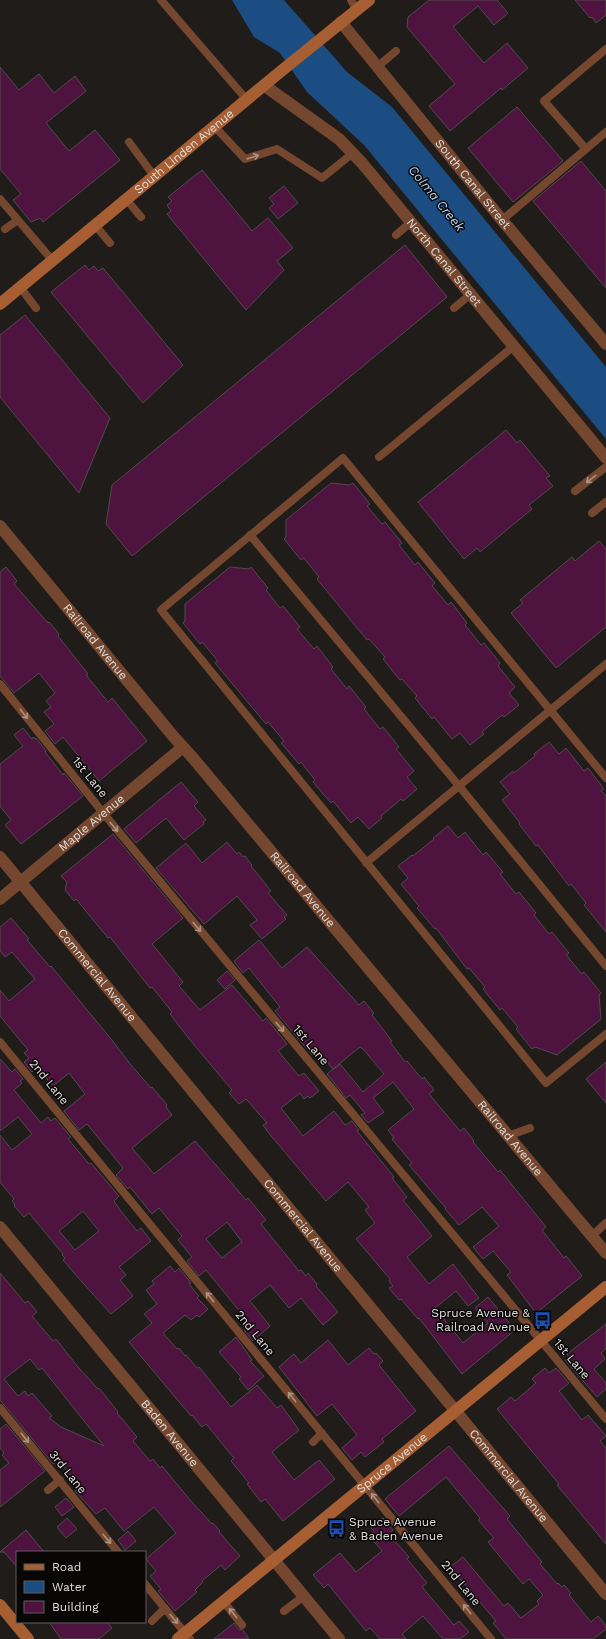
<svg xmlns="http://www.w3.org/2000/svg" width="606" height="1639" font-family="'Work Sans',sans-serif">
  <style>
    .water { fill: #1c4d82 }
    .building { fill: #4e133f; stroke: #504b4e; fill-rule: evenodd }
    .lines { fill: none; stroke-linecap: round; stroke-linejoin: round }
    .lane { stroke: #75472e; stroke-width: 8 }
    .street { stroke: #75472e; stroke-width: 12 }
    .secondary { stroke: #a65e32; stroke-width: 12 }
    .oneway { stroke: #aa9285 }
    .labels { text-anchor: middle; stroke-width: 3; stroke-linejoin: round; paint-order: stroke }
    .street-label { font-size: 12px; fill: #e0dedc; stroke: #090706 }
    .poi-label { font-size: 12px; fill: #e0dedc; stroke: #090706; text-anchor: end }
    .water-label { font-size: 13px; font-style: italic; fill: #bbd6f6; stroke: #090706 }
  </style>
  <rect width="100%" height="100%" fill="#201c1a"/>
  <path class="water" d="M232,0H284L347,72L392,107L606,367V439L364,145L307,92L280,53L254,37Z"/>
  <path class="building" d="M429,0H497L508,13L494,25L478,6L453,27L484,63L507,43L528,68L502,90L501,88L450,131L429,106L455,84L407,27L408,17Z
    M575,0H606V15L596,23L592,17L590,18Z
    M0,67L19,90L39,74L54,93L75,76L86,91L46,123L69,151L95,130L120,160L43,222L40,218L31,222L13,200L21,194L0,169Z
    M517,107L563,161L513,202L468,148Z
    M581,161L606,191V288L533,201Z
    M202,170L252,231L268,218L293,248L277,261L284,270L246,310L167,214L171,211L167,205L172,201L168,197Z
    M284,186L298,203L278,219L269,208L274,204L269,198Z
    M405,245L447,297L132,556L106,524L112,485Z
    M85,265L89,270L94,266L98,271L103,268L183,365L143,403L51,292Z
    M25,315L110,418L79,493L0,397V335Z
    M506,430L517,443L520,440L550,476L546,478L553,486L529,505L532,509L480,552L477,548L464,559L418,502Z
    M331,483L350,485L353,483L370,504L367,506L382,524L385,522L402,543L399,545L415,565L418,562L435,583L432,586L448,605L451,602L467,623L465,625L481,645L484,643L500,663L498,666L515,687L509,693L519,705L504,717L502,715L482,732L484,734L470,745L460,733L452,739L434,717L432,719L415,698L417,696L402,679L400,680L383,659L385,657L369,639L367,640L317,579L319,577L304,558L301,560L284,539L286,537V520Z
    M599,541L606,549V627L556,668L511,613L523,603L520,600L572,557L575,561Z
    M6,567L17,581L14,584L48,623L49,622L59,634L58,636L88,674L86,675L108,702L112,698L147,741L99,781L63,737L55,744L45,731L54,724L44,712L51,707L46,701L55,693L39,673L14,693L0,676V572Z
    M230,567L249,569L251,567L268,588L266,590L280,608L283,606L300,627L297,629L314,649L317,646L333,667L331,669L347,689L349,686L366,707L364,709L380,729L383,727L399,747L396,749L414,771L407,777L417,789L403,801L401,799L381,816L382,818L369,829L358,817L351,823L333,801L331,803L313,782L315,780L301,762L299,764L281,743L284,741L268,722L266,724L215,663L218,661L202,642L200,644L183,623L185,621V604Z
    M23,728L32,739L33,737L35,739L36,738L46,751L45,752L63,775L64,773L83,796L21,844L5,825L11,820L0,806V764L23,746L14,735Z
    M549,742L559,754L566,748L584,771L588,768L604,789L601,791L606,796V932L584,905L586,903L571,884L569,886L538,845L536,846L519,824L520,823L502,800L510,794L500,782L513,771L514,773L535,756L534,754Z
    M181,782L198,802L194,806L206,820L203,822L204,824L184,840L166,818L136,843L124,829Z
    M448,826L458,838L465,832L483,855L486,852L503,872L500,874L516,894L519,892L536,913L534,915L549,934L552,932L569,953L566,955L582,974L584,972L601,993L599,995L601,1019L557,1055L535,1047L532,1049L516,1029L518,1027L502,1008L500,1010L483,989L485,987L469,968L467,969L436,928L435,929L417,908L419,906L401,884L408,878L398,866L412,855L413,856L434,839L433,838Z
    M113,834L183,918L152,944L183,982L179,986L200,1010L232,985L263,1021L266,1018L287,1044L278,1051L299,1076L304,1073L319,1091L310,1098L308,1096L304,1099L300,1093L281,1108L303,1136L334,1111L345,1125L352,1121L359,1130L357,1131L394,1177L392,1178L407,1197L403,1200L432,1236L407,1257L429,1284L453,1264L479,1298L468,1306L456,1291L435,1308L463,1343L488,1323L475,1308L488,1297L515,1330L462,1374L419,1318L418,1319L401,1299L399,1300L389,1288L393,1286L389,1281L390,1279L356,1239L375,1223L365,1210L369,1207L348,1182L326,1201L267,1131L263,1125L267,1123L246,1099L239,1104L229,1093L232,1090L190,1040L170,1014L172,1012L152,987L150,988L110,937L108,938L76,899L74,901L65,890L67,882L61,876Z
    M227,842L237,854L239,852L243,857L245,856L252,865L251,866L271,891L268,893L287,915L284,917L286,919L262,939L250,925L257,920L237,896L204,924L156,868L186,843L202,863Z
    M11,918L29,939L27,940L50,967L51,966L111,1039L131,1065L151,1088L152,1087L167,1105L166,1107L172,1115L132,1148L154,1174L195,1141L241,1194L246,1200L248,1198L266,1220L261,1224L299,1271L301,1270L306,1276L308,1273L317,1284L316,1286L338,1312L323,1325L301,1298L289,1308L270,1285L250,1301L270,1326L253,1341L244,1330L246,1329L242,1325L244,1324L238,1317L242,1314L206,1270L199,1276L187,1261L192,1257L178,1240L182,1236L159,1208L152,1214L130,1187L128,1189L116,1175L123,1168L87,1124L79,1130L64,1111L85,1094L69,1073L53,1086L37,1067L32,1072L24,1062L29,1058L24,1053L28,1050L0,1016V990L9,1001L35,979L12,952L5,957L0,951V927ZM227,1222L242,1242L222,1258L206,1239Z
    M259,940L282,968L307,947L359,1005L364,1001L374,1013L372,1015L392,1041L390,1042L405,1062L407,1061L422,1079L424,1077L434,1090L429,1094L460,1131L464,1128L474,1141L473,1142L498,1172L500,1170L546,1227L542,1230L564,1258L566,1256L582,1276L536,1313L507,1275L511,1272L493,1251L483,1259L473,1247L499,1226L482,1207L459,1225L445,1209L446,1208L409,1165L412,1163L392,1139L394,1138L388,1130L414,1109L393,1082L373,1098L384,1112L368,1123L361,1115L365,1113L350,1095L346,1098L327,1074L340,1064L363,1092L384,1074L364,1050L360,1047L333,1069L318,1052L313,1056L275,1011L280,1007L249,968L243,973L236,964L234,961Z
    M227,971L235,980L225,989L217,980Z
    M0,1059L12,1072L15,1069L23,1079L20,1081L22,1083L14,1090L41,1123L48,1117L51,1121L55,1118L71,1137L68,1139L89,1164L91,1163L119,1196L114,1201L120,1210L137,1231L141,1228L151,1241L119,1267L126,1275L120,1280L133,1296L111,1314L82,1282L63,1260L65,1258L62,1255L63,1254L29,1213L24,1217L14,1206L15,1205L12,1201L14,1199L0,1182V1135L12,1150L32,1134L18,1117L0,1131ZM83,1211L99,1231L75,1250L59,1231Z
    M606,1062V1103L586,1079Z
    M170,1266L175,1272L179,1268L191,1283L189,1284L199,1296L197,1298L208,1309L199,1317L197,1315L191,1320L185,1315L163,1333L177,1349L179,1348L185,1356L186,1355L197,1368L199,1367L231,1407L257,1385L277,1408L281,1405L299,1430L272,1452L294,1480L319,1460L335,1479L283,1521L265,1499L261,1502L247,1484L249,1483L231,1461L234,1458L206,1424L202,1427L192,1415L191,1416L129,1342L152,1323L144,1314L157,1304L146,1290L154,1284L152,1281Z
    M0,1273L25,1303L28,1301L37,1312L32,1316L53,1341L56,1339L78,1367L98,1389L99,1388L118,1412L117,1413L137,1437L133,1441L150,1461L153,1459L160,1468L162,1466L190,1500L212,1524L213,1523L220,1531L219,1532L240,1556L225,1570L221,1565L202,1581L203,1582L195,1590L197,1592L175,1611L158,1591L161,1589L150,1576L156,1571L146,1559L176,1533L154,1507L124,1531L105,1508L96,1514L75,1491L79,1486L58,1460L53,1464L0,1400ZM30,1359L39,1370L42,1368L104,1446L61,1427L49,1418L52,1416L32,1393L28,1396L25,1391L18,1396L4,1379Z
    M606,1324V1348L601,1353L605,1359L594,1369L606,1383V1389L597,1397L565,1360L569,1357L567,1354Z
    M236,1337L252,1360L250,1361L264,1376L248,1390L239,1379L241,1377L219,1352Z
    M328,1340L348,1365L369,1348L374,1354L376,1353L383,1361L379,1365L416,1411L382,1439L384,1442L365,1457L361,1452L352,1460L342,1448L357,1435L332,1404L317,1416L279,1367L294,1354L301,1363Z
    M545,1368L549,1373L556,1368L569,1383L559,1391L582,1420L588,1415L606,1436L600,1441L606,1448V1544L557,1485L559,1484L497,1409L511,1397L515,1401L536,1383L532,1379Z
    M6,1424L45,1471L0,1507V1470L9,1463L2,1455L4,1453L0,1448V1429Z
    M449,1446L510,1516L507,1519L542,1562L540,1564L557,1584L558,1583L562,1587L564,1585L571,1593L569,1595L591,1622L598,1616L606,1626V1629L593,1639H506L493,1623L496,1621L450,1567L463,1557L504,1606L508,1603L521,1618L539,1604L537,1601L543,1595L529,1579L523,1584L502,1559L488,1542L494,1538L478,1520L480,1518L446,1477L399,1516L385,1499Z
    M66,1498L74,1507L62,1516L55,1507Z
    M67,1518L77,1529L66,1538L57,1527Z
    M383,1518L393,1530L389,1534L409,1557L407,1559L427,1583L422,1587L454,1625L459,1621L469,1632L460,1639H443L423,1616L402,1634L406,1639H380L370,1628L366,1631L328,1584L324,1588L313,1575L340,1553L356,1572L382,1551L369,1536L374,1531L371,1528Z
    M26,1530L44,1552H17V1567L4,1552H0Z
    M128,1531L136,1541L125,1550L118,1540Z
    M49,1622H107L112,1628L99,1639H61Z
    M234,1623L238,1629L243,1630L249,1639H214Z"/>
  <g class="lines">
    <path class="lane" d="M161,0L247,100
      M351,0L357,11
      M377,67L396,51
      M215,127L245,159L277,149L322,178L353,153
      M129,142L154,176
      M586,149L544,101L606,49
      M0,199L18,220
      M126,199L141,217
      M502,220L606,132
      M95,225L110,243
      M5,229L18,220L52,260
      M396,235L411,222
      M20,287L36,308
      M454,308L471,294
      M379,457L514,346
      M575,491L606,467
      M592,513L606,502
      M250,535L459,786L606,966
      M0,684L104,814L606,1419
      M606,778L343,458L161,610L546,1083L606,1034
      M366,863L606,664
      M0,1042L491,1639
      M508,1136L530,1128
      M592,1236L606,1223
      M0,1408L118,1552
      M313,1442L322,1433
      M48,1490L60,1480
      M145,1584L190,1639
      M224,1602L242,1625
      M284,1611L304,1596
      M152,1621L165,1608"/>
    <g class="street">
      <path id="s1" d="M341,22L502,220L606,344"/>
      <path id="s2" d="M265,86L339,139L362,163L606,458"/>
      <path id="s3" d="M0,526L173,736L193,758L606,1253"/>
      <path id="s4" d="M0,857L606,1594"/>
      <path id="s5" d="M0,899L183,747"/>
      <path id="s6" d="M0,1227L339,1639"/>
    </g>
    <g class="secondary">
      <path id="s7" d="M0,304L280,72L369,0"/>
      <path d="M0,1605L28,1639"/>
      <path id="s8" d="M178,1639L606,1287"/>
    </g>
  </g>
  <defs><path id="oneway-shaft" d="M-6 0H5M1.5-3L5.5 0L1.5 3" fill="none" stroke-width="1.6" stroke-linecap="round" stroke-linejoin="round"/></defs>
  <g class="oneway">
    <use href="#oneway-shaft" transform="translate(253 157) rotate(-18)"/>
    <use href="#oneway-shaft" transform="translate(591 479) rotate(142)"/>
    <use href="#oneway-shaft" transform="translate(24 714) rotate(51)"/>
    <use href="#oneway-shaft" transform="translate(114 827) rotate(50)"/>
    <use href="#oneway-shaft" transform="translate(197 927) rotate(50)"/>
    <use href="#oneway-shaft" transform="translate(280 1027) rotate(50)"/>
    <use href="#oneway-shaft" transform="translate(210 1297) rotate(-129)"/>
    <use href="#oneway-shaft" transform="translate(292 1397) rotate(-129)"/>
    <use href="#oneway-shaft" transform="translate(25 1438) rotate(51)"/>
    <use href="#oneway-shaft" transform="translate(375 1498) rotate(-129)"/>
    <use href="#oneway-shaft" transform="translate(107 1539) rotate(50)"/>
    <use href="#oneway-shaft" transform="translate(467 1609) rotate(-129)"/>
    <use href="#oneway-shaft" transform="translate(233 1613) rotate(-129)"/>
    <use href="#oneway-shaft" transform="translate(174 1619) rotate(50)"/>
  </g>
  <defs>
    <symbol id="bus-bare" viewBox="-9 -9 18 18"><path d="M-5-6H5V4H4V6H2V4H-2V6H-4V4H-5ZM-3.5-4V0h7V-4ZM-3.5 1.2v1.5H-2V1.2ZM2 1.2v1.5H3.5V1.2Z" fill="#1a4fb4" stroke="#090706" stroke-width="2.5" paint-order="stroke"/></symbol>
  </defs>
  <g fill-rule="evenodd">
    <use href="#bus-bare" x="530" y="1308" width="25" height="25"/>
    <use href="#bus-bare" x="324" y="1516" width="25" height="25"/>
  </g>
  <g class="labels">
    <g class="street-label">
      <text dy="4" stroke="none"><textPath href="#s7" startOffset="239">South Linden Avenue</textPath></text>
      <text dy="4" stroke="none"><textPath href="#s1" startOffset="209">South Canal Street</textPath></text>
      <text dy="4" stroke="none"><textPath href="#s2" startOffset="253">North Canal Street</textPath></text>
      <text dy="4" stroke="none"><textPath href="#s3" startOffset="150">Railroad Avenue</textPath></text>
      <text transform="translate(90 777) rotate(51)" y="4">1st Lane</text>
      <text dy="4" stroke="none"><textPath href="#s5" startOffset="119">Maple Avenue</textPath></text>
      <text dy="4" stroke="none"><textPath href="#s3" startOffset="473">Railroad Avenue</textPath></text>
      <text dy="4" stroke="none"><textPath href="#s4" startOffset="153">Commercial Avenue</textPath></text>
      <text transform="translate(311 1045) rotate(50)" y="4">1st Lane</text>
      <text transform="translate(49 1082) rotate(51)" y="4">2nd Lane</text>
      <text dy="4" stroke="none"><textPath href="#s3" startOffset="797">Railroad Avenue</textPath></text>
      <text dy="4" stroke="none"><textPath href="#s4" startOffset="477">Commercial Avenue</textPath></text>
      <text transform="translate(255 1333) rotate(51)" y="4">2nd Lane</text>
      <text transform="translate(572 1359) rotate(50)" y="4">1st Lane</text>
      <text dy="4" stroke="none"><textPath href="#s6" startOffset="267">Baden Avenue</textPath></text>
      <text dy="4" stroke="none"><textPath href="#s8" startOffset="277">Spruce Avenue</textPath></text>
      <text transform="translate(68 1472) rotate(51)" y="4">3rd Lane</text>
      <text dy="4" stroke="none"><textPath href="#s4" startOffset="801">Commercial Avenue</textPath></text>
      <text transform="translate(461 1583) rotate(51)" y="4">2nd Lane</text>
    </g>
    <g class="poi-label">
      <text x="530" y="1317">Spruce Avenue &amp;<tspan x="530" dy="14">Railroad Avenue</tspan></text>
      <text x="349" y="1526" text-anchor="start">Spruce Avenue<tspan x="349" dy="14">&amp; Baden Avenue</tspan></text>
    </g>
    <g class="water-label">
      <text transform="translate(437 198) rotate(51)" y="5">Colma Creek</text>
    </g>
  </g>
  <rect x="16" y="1551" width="130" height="72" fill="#090706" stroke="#5f5d5c"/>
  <rect x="24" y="1564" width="20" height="6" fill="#a65e32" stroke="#5f5d5c"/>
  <text x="52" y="1571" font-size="12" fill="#e0dedc">Road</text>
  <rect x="24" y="1581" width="20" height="12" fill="#1c4d82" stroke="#5f5d5c"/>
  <text x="52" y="1591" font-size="12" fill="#e0dedc">Water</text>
  <rect x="24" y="1601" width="20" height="12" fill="#4e133f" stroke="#5f5d5c"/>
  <text x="52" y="1611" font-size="12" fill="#e0dedc">Building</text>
</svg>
